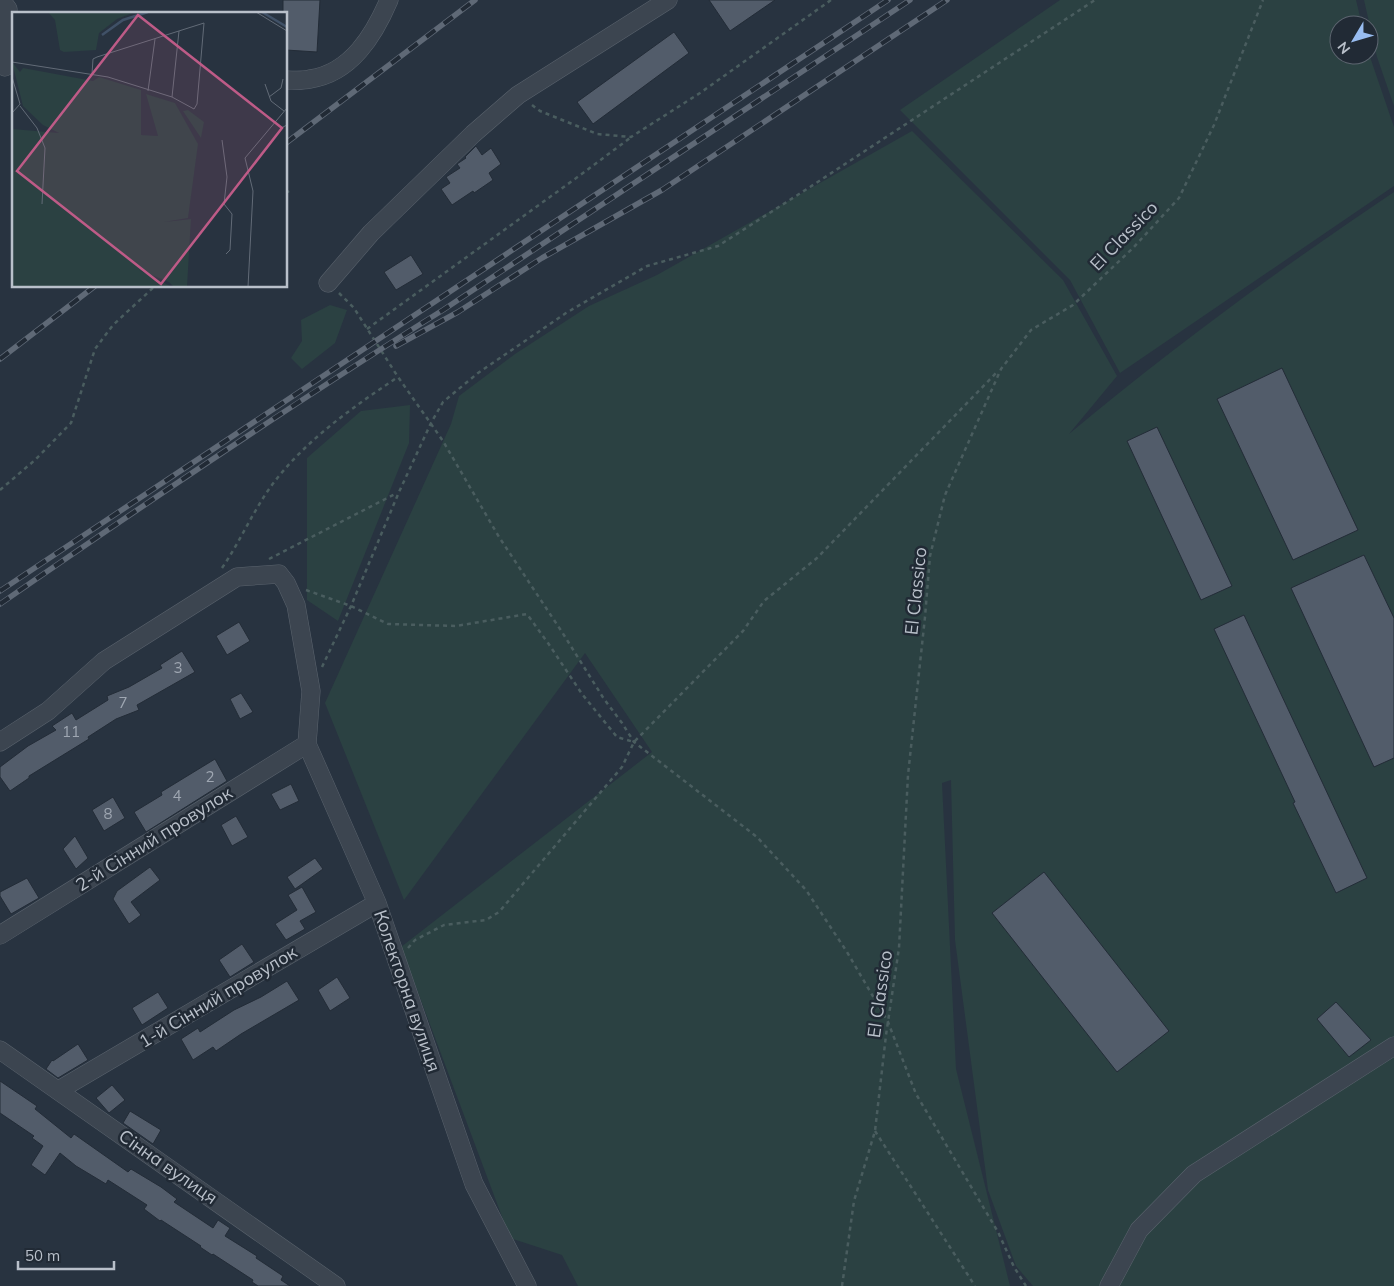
<svg xmlns="http://www.w3.org/2000/svg" width="1394" height="1286" font-family="Mulish,sans-serif">
  <style>
    .green { fill: #2b4142 }
    .building { fill: #525c6a; stroke: #232c37 }
    .lines { fill: none; stroke-linecap: round; stroke-linejoin: round }
    .minor-casing { stroke: #5a636d; stroke-width: 19 }
    .path { stroke: #4a5d5f; stroke-width: 2.5; stroke-dasharray: 4 4; stroke-linecap: butt }
    .minor { stroke: #3c4550; stroke-width: 18 }
    .rail-casing { stroke: #5f6976; stroke-width: 5.5 }
    .rail { stroke: #212a35; stroke-width: 4; stroke-dasharray: 11; stroke-linecap: butt }
    .labels { text-anchor: middle; stroke-width: 5; stroke-linejoin: round; paint-order: stroke }
    .number-label { font-size: 15px; fill: #9fa7b2 }
    .street-label { font-size: 18px; fill: #b9c0ca; stroke: #212a35 }
    .inset-river { fill: none; stroke: #405167; stroke-width: 2.5 }
    .inset-road { fill: none; stroke: #626b77; stroke-width: 1 }
    .view { fill: #be5b87; fill-opacity: 0.15; stroke: #be5b87; stroke-width: 2.5 }
    .inset-edge { fill: none; stroke: #b9c0ca; stroke-width: 2.5 }
  </style>
  <rect width="100%" height="100%" fill="#283340"/>
  <path class="green" d="M1060,0H1356L1362,25H1339V55L1369,54L1394,127V186L1120,373L1070,280L900,110Z
    M1364,0H1394V106L1377,57Z
    M912,131L1063,280L1117,376L1069,434C1173,347 1282,267 1394,192V1286H1033L1016,1266L988,1190L955,940L951,780L942,783L956,1069L1010,1286H578L562,1255L510,1238L401,947L652,752L585,653L404,900L325,703L451,424L459,396L515,354L589,306L657,275Z
    M330,305L347,310L335,343L302,369L291,358L302,341L301,320Z
    M410,405L409,443L338,621L307,600V458L361,411Z"/>
  <path class="building" d="M283,0H320L317,52L286,50V14H283Z
    M709,0H775L730,31Z
    M674,32L689,53L593,124L577,102Z
    M476,146L482,155L491,148L501,164L489,173L493,180L474,193L473,191L452,205L441,189L450,183L446,177L460,168L457,164L466,158L465,157Z
    M411,255L423,274L396,290L384,272Z
    M1282,368L1358,530L1293,560L1217,399Z
    M1157,427L1232,586L1201,600L1127,441Z
    M1364,555L1394,618V758L1374,767L1291,588Z
    M1244,615L1367,878L1336,893L1293,803L1295,802L1214,629Z
    M239,622L250,641L227,655L216,636Z
    M182,651L195,672L137,705L139,710L116,719L88,737L89,739L29,776V778L10,791L0,777V767L28,746L56,730L52,726L72,713L76,720L108,700L107,696L129,687L162,668L160,665Z
    M241,693L253,712L240,719L230,699Z
    M215,759L227,781L146,832L134,812L162,795L161,792Z
    M291,784L299,801L280,810L271,794Z
    M113,797L125,818L104,831L92,810Z
    M236,816L248,837L232,846L221,825Z
    M75,836L88,858L76,869L63,849Z
    M315,858L323,869L295,889L287,877Z
    M150,867L160,880L131,902L141,915L129,924L113,899L117,891Z
    M1044,872L1169,1031L1117,1072L992,913Z
    M27,878L39,898L11,914L0,896V892Z
    M302,887L316,912L300,921L305,929L286,940L275,924L297,910L288,895Z
    M242,944L254,962L230,977L219,960Z
    M337,977L350,998L330,1011L318,990Z
    M287,981L299,1000L241,1034L216,1051L213,1047L193,1060L181,1039L198,1028L200,1032L234,1010L261,997Z
    M158,992L168,1008L142,1025L132,1008Z
    M1336,1002L1371,1040L1349,1057L1317,1019Z
    M78,1044L88,1060L58,1078L46,1069L52,1060L53,1061Z
    M0,1081L37,1106L35,1109L71,1138L74,1134L128,1172L131,1169L161,1187L177,1199L174,1202L213,1228L218,1220L230,1228L225,1236L257,1256L256,1258L283,1276L281,1280L290,1286H258L252,1282L253,1280L213,1254L212,1255L200,1247L201,1246L161,1220L160,1221L144,1209L147,1205L108,1180L106,1184L76,1166L60,1153L45,1175L31,1165L43,1146L32,1138L34,1136L0,1113Z
    M112,1085L125,1100L109,1113L96,1098Z
    M130,1111L161,1130L153,1144L123,1123Z"/>
  <g class="lines">
    <defs>
      <path id="minor" d="M1,0L8,9L5,67
        M286,80C294,80 302,81 310,79C351,73 374,35 389,0
        M328,283L371,233L473,134L518,95L668,0
        M0,742L48,711L104,661L237,577L279,574L286,583L296,605L311,691L307,744L377,903L474,1184L527,1286
        M0,935L307,744
        M0,1050L336,1286
        M59,1090L377,903
        M1109,1286L1139,1230L1194,1174L1394,1046"/>
    </defs>
    <use href="#minor" class="minor-casing"/>
    <path class="path" d="M532,105L540,111L597,134L631,137L700,93L831,0
      M286,193L289,191
      M339,293L354,308L398,377L443,441L499,537L562,632L604,699L622,723L634,742L757,837L806,890L847,952L888,1022L916,1094L998,1232L1014,1267L1026,1286
      M367,329L579,176L630,138
      M0,490L35,460L71,423L95,349L113,325L155,286
      M269,559L397,493
      M222,568C239,543 251,516 267,492C300,444 350,409 398,377
      M306,590L351,606L388,624L456,626L527,614L548,643L582,694L617,737L634,742
      M322,667L351,606L399,492L431,423L443,402L478,373L566,313L647,266L718,246L810,187L1095,0
      M408,948L415,940L444,925L486,920L499,912L622,767L634,742L743,631L764,601L817,558L998,371
      M875,1131L975,1286
      M842,1286L854,1201L875,1131L886,1035L899,948L908,775L925,617L930,556L945,495L1001,369L1031,330L1073,305L1133,248L1179,198L1214,125L1263,0"/>
    <use href="#minor" class="minor"/>
    <defs>
      <path id="rail" d="M286,143L475,0
        M396,346L458,312L542,258L662,190L947,0
        M0,359L95,286
        M0,591L888,0
        M0,604C146,503 292,404 443,310L910,0"/>
    </defs>
    <use href="#rail" class="rail-casing"/>
    <use href="#rail" class="rail"/>
  </g>
  <g class="labels">
    <g class="number-label">
      <text x="178" y="673">3</text>
      <text x="123" y="708">7</text>
      <text x="71" y="737">11</text>
      <text x="210" y="782">2</text>
      <text x="177" y="801">4</text>
      <text x="108" y="819">8</text>
    </g>
    <g class="street-label">
      <text transform="translate(1124 236) rotate(-46)" y="6">El Classico</text>
      <text transform="translate(916 591) rotate(-84)" y="6">El Classico</text>
      <text transform="translate(154 839) rotate(-32)" y="6">2-й Сінний провулок</text>
      <text transform="translate(407 991) rotate(71)" y="6">Колекторна вулиця</text>
      <text transform="translate(880 994) rotate(-82)" y="6">El Classico</text>
      <text transform="translate(218 997) rotate(-31)" y="6">1-й Сінний провулок</text>
      <text transform="translate(168 1167) rotate(35)" y="6">Сінна вулиця</text>
    </g>
  </g>
  <g transform="translate(12 12)">
    <rect width="275" height="275" fill="#283340"/>
    <path d="M36,0H123L105,7L87,21L84,38L52,40L48,38L43,8ZM0,50L8,60L11,56L81,69L87,65L129,78V123L146,124L134,82L163,91L186,132L176,206L152,210L179,207L175,275H162L157,270L127,258L160,275H0V117L47,121L31,113L11,94ZM176,98L192,110L189,126L171,99Z" fill="#2b4142"/>
    <path class="inset-river" d="M250,0L275,15M90,23L111,8L136,0"/>
    <path class="inset-road" d="M244,0L275,19M0,50L96,65L160,85L182,97L185,92L192,11L85,45L81,47L80,62M0,65L8,92L0,101M253,72L259,89L272,99M136,79L143,27M160,85L167,19M257,85L269,76L271,67M8,94L25,116L33,136L30,192M263,110L269,116L275,113M210,128L215,165L212,192L220,202L218,238L214,242M236,275L241,179L233,146L275,96"/>
    <path class="view" d="M126,3L270,116L149,272L5,159Z"/>
    <rect width="275" height="275" class="inset-edge"/>
  </g>
  <g transform="translate(1354 40) rotate(232)"><circle r="24" fill="#212a35" stroke="#5e6671"/>
  <path d="M0-4L9 19L0 12L-9 19Z" fill="#98bcf0"/>
  <text y="-8" font-size="14" font-weight="bold" text-anchor="middle" fill="#b9c0ca">N</text>
  </g>
  <path d="M18 1261v8h96v-8" fill="none" stroke="#b9c0ca" stroke-width="2.5"/>
  <text x="25" y="1261" font-size="15" fill="#b9c0ca" stroke="#212a35" stroke-width="4" paint-order="stroke">50 m</text>
</svg>
